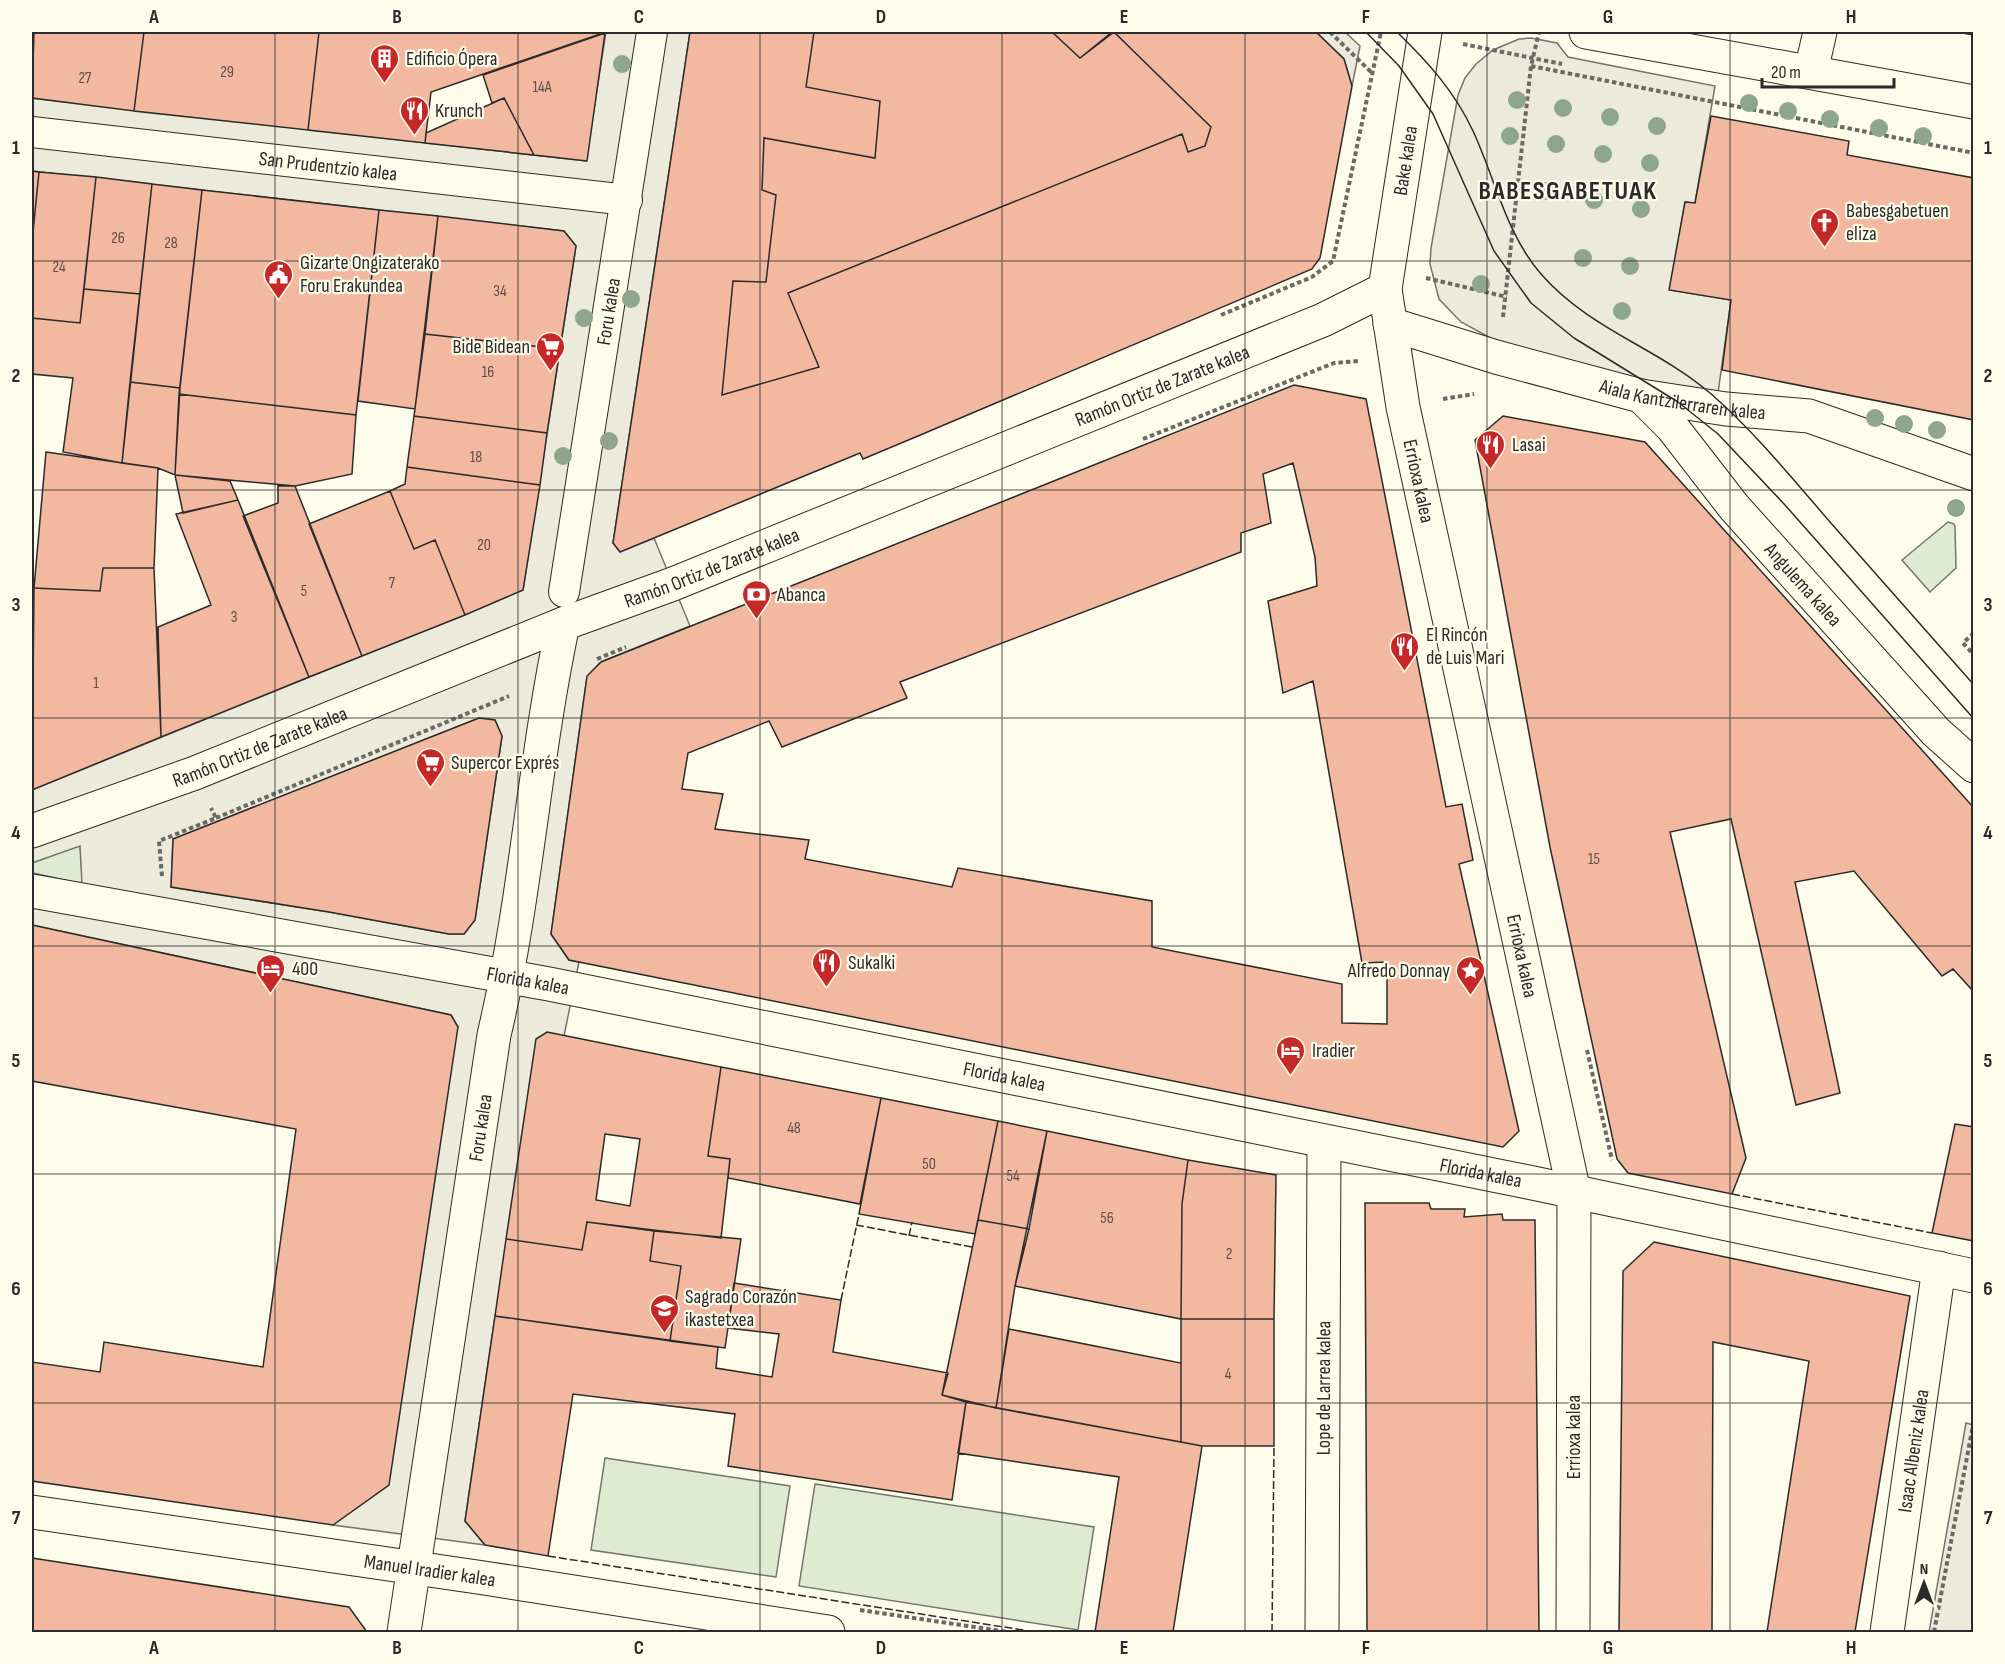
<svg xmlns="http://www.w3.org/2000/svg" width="2005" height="1664" font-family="'Sofia Sans Condensed',sans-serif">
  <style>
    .green { fill: #deebd1; stroke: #74746e; stroke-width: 1.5 }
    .parking { fill: #eceadb; stroke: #74746e; stroke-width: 1.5; fill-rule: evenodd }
    .building { fill: #f2b8a0; stroke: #2b2b2b; stroke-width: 1.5; fill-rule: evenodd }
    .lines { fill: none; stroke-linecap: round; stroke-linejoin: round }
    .pedestrian-casing { stroke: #2b2b2b; stroke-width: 32 }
    .minor-casing { stroke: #2b2b2b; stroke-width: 35 }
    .tertiary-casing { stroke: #2b2b2b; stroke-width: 35 }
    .secondary-casing { stroke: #2b2b2b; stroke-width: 35 }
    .primary-casing { stroke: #2b2b2b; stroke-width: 35 }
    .path { stroke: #6a6964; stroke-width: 4; stroke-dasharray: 4.5 3; stroke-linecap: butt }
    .pedestrian { stroke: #fdfbea; stroke-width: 30 }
    .minor { stroke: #fdfbea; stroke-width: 33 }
    .tertiary { stroke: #fdfbea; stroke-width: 33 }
    .secondary { stroke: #fdfbea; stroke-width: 33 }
    .primary { stroke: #fdfbea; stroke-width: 33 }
    .tram { stroke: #2b2b2b; stroke-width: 1.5 }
    .fence { stroke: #2b2b2b; stroke-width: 1.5; stroke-dasharray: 8 3; stroke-linecap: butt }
    .tree { fill: #8ea78a }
    .grid { fill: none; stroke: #2b2b2b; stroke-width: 1.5; stroke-opacity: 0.55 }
    .labels { text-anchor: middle; stroke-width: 4.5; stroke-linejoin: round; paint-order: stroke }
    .number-label { font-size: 16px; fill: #5d4e48 }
    .poi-label { font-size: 20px; fill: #2b2b2b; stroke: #fdfbea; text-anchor: start }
    .street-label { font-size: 20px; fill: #2b2b2b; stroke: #fdfbea }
    .district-label { font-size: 26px; font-weight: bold; letter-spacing: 1.5px; fill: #2b2b2b; stroke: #fdfbea }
    .neatline { fill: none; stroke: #2b2b2b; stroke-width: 2 }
    .grid-label { font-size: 20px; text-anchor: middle; font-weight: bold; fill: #2b2b2b }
  </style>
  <rect width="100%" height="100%" fill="#fdfbea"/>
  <path class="green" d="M1948,522L1954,524L1955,527L1956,568L1930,592L1902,560Z
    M80,845L83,884L32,873V863Z
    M605,1458L790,1486L776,1577L591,1550Z
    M815,1484L1094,1527L1078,1630L799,1586Z"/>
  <path class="parking" d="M606,32H690L613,543L620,551L654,538L690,626L601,662L587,677L551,934L569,960L579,962L564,1036L495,1316L465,1521L485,1545L333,1525L458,1027L451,1015L32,925V873L82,884L80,846L32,863V790L523,590L576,246L564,231L32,171V98L586,161ZM479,718L495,720L502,736L475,920L464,934H449L329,912L171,887L173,839Z
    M1316,32H1345L1360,46L1352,86L1344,59Z
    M1531,38L1557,43L1568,57L1715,86L1695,203L1685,202L1670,290L1731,300L1717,400L1522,355L1461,322L1439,299L1430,264L1431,248L1458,95L1465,78L1476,64L1493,50L1519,39Z
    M1966,1423L1974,1425L1973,1632H1929Z"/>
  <path class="building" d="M34,32H144L134,111L32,98Z
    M144,32H319L308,130L134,111Z
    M319,32H606L431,92L425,143L308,130Z
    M690,32H814L806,87L880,101L875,158L764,138L762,190L776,195L766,282L733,281L722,395L819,367L788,293L1182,134L1188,152L1205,146L1211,127L1114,32H1316L1344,59L1352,86L1320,258L1312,269L918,436L863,459L860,453L620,552L613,543Z
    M814,32H1052L1080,58L1114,32L1211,127L1205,146L1188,152L1182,134L788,293L819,367L722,395L733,281L766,282L776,195L762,190L764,138L875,158L880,101L806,87Z
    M1052,32H1112L1080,58Z
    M605,33L587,161L534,155L504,98L492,103L483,75Z
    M504,98L534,155L425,143L426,133Z
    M1711,116L1849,141L1847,155L1974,178V420L1722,370L1731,300L1669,290L1685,202L1695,203Z
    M32,171L39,172L32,242Z
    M39,172L96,177L80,323L32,318V242Z
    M96,177L152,184L140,294L84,289Z
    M152,184L202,190L180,388L130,382Z
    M202,190L379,210L356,415L179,394Z
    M379,210L438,216L415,409L358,401Z
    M438,216L564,231L576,246L560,349L425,334Z
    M84,289L140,294L122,463L63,452L73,378L32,374V318L80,323Z
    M425,334L560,349L547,433L414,416Z
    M130,382L180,388L175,475L158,468L122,463Z
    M1294,385L1366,399L1446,807L1462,804L1473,860L1459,864L1519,1131L1503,1147L569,960L551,934L587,676L601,662ZM1293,463L1315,557L1317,586L1268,601L1283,693L1313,681L1362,963L1387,962V1024L1342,1023V984L1152,947V901L958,868L952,887L805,859L809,840L715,829L723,794L682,789L688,753L769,721L782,747L907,698L900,682L1241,552V533L1271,523L1263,474Z
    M179,394L356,415L352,474L295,486L175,475Z
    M414,416L547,433L540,485L407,467Z
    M1503,416L1645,442L1974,808V992L1953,969L1942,976L1854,871L1795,882L1840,1093L1796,1105L1731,819L1670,832L1746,1158L1732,1194L1628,1173L1617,1159L1550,847L1475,440Z
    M46,452L158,468L154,568H103L100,591L34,588Z
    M407,467L540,485L523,590L465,615L435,540L414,549L390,491L405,484Z
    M175,475L230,481L238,500L183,513Z
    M278,486H295L362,656L309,677L243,516L278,503Z
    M390,491L414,549L435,540L465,615L362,656L309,524Z
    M238,500L309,677L161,737L158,627L211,605L176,514Z
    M103,568H154L161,737L32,790L34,588L100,591Z
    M479,718L495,720L502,736L475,920L464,934H449L329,912L171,887L173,839Z
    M32,925L451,1015L458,1027L389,1485L333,1525L32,1481V1362L100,1372L104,1342L263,1367L296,1129L32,1081Z
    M547,1032L721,1067L708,1156L730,1159L721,1238L587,1222L582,1250L506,1239L536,1039ZM605,1134L640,1139L630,1206L596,1200Z
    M721,1067L881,1098L860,1204L728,1178L730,1159L708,1156Z
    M881,1098L998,1121L975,1234L859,1214Z
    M998,1121L1047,1131L1029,1229L978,1220Z
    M1955,1124L1974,1127V1241L1932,1233Z
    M1047,1131L1188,1160L1182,1204L1181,1319L1015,1286Z
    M1188,1160L1276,1175L1274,1319H1181L1182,1204Z
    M1365,1203H1429L1431,1209H1465L1464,1217L1502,1214L1503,1220H1535L1539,1632H1367Z
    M978,1220L1029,1229L1015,1286L996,1408L942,1395Z
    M587,1222L654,1231L650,1261L681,1266L670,1341L495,1316L506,1239L582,1250Z
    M654,1231L741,1239L725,1348L670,1341L681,1266L650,1261Z
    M1654,1242L1910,1296L1855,1632H1767L1809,1361L1713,1342L1712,1632H1619L1623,1271Z
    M734,1283L841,1300L833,1352L948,1373L942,1395L966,1402L952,1500L728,1466L735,1414L573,1394L548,1556L485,1545L465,1521L495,1316L718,1347L716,1368L772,1377L779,1334L728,1328Z
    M1181,1319H1274V1446H1202L1181,1442Z
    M1009,1329L1181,1363V1442L996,1408Z
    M966,1402L1202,1446L1173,1632H1095L1119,1477L958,1453Z
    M32,1558L349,1607L367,1632H32Z"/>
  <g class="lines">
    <defs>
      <g id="pedestrian">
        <path id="s1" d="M32,132L627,200"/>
        <path id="s2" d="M564,592L652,32"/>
      </g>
      <g id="minor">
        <path d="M1586,32L1974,102"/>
        <path d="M1811,71L1820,32"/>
        <path id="s3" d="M1385,289L1403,407L1574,1192L1573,1632"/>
        <path id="s4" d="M1390,324L1496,357L1641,396L1726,409L1809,416L1974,474"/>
        <path id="s5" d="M1641,396L1672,427L1734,507L1936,732L1974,766"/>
        <path id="s6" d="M404,1632L494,1035C526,900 534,760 563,624"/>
        <path id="s7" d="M1322,1632L1324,1142"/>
        <path id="s8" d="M1887,1632L1939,1268"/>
      </g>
      <g id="tertiary">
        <path id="s9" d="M32,891L549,984L1528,1182L1974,1276"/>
      </g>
      <g id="secondary">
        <path id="s10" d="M32,831L195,773L563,624L673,584L1323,320L1385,289L1425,32"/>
      </g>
      <g id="primary">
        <path id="s11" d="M32,1512L484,1578L828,1632"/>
      </g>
    </defs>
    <use href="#pedestrian" class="pedestrian-casing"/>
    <use href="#minor" class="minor-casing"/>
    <use href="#tertiary" class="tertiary-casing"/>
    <use href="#secondary" class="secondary-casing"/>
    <use href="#primary" class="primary-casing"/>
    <path class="path" d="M1330,32L1372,73
      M1463,44L1562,64
      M1531,66L1974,153
      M1426,278L1507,297
      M1221,315L1312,277L1333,261L1381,32
      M1503,317L1531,66L1539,32
      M1443,399L1474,394
      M1143,439L1334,363L1358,361
      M1974,633L1963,643L1974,655
      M597,659L626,647
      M216,818L509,696
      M162,876L159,841L216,818L211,808
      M1587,1050L1612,1160
      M860,1610L1008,1632
      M1934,1632L1974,1420"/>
    <use href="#pedestrian" class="pedestrian"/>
    <use href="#minor" class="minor"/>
    <use href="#tertiary" class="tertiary"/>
    <use href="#secondary" class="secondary"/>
    <use href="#primary" class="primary"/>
    <path class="tram" d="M1366,32L1399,66L1433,114L1494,251L1531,303L1574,338L1678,402L1718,434L1785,505L1974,719
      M1397,32C1428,62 1455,92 1473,131C1495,178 1506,234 1541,274C1589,329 1656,347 1710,393C1754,431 1792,478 1830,522C1878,576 1926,631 1974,685"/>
    <path class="fence" d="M1954,32L1974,35
      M1732,1194L1932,1233
      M856,1225L972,1247
      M909,1236L912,1222
      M841,1300L859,1214
      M548,1556L1036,1632
      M1272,1632L1274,1446"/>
  </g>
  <g class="tree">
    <circle cx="622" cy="64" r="9"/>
    <circle cx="1517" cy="100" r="9"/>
    <circle cx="1749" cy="103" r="9"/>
    <circle cx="1563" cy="108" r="9"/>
    <circle cx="1788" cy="111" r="9"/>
    <circle cx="1610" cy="117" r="9"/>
    <circle cx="1830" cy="119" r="9"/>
    <circle cx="1657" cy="126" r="9"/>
    <circle cx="1879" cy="128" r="9"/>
    <circle cx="1510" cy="136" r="9"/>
    <circle cx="1923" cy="136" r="9"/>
    <circle cx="1556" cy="144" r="9"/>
    <circle cx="1603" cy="154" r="9"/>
    <circle cx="1650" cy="163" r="9"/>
    <circle cx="1547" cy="191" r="9"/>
    <circle cx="1594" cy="200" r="9"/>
    <circle cx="1641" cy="209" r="9"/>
    <circle cx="1583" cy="258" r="9"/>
    <circle cx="1630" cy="266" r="9"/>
    <circle cx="1481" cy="284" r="9"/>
    <circle cx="631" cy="299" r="9"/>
    <circle cx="1622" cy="311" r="9"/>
    <circle cx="584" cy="318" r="9"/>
    <circle cx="1875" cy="418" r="9"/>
    <circle cx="1904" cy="424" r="9"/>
    <circle cx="1937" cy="430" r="9"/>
    <circle cx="609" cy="441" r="9"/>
    <circle cx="563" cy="456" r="9"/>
    <circle cx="1956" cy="508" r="9"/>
  </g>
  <path class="grid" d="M275,32V1632M518,32V1632M760,32V1632M1002,32V1632M1245,32V1632M1487,32V1632M1730,32V1632M32,261H1974M32,490H1974M32,718H1974M32,946H1974M32,1174H1974M32,1403H1974"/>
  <defs>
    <symbol id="building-pin" viewBox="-11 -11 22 30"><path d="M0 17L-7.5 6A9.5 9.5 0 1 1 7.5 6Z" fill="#c62828" stroke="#fdfbea"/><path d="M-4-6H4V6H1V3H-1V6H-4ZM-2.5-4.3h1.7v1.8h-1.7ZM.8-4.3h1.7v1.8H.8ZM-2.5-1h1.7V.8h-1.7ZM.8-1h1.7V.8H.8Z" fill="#fff"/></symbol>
    <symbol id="restaurant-pin" viewBox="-11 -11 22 30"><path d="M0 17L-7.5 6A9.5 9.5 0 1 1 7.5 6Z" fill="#c62828" stroke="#fdfbea"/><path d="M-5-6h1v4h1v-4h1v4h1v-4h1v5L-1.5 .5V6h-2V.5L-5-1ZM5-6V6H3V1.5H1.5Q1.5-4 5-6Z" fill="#fff"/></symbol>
    <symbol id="church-pin" viewBox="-11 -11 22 30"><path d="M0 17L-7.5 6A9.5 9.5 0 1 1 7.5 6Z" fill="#c62828" stroke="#fdfbea"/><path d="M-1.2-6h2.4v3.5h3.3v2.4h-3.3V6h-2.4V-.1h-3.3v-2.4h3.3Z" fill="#fff"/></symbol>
    <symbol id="civic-pin" viewBox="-11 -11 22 30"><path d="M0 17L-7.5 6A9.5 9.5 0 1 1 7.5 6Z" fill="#c62828" stroke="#fdfbea"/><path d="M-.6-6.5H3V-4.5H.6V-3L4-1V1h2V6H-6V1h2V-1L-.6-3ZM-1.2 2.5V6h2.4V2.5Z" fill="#fff"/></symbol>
    <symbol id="supermarket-pin" viewBox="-11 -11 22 30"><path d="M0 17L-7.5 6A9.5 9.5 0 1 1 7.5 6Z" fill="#c62828" stroke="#fdfbea"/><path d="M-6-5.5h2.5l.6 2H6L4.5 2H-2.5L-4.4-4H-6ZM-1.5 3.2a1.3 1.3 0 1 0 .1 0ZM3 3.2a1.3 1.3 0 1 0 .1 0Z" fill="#fff"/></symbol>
    <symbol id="bank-pin" viewBox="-11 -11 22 30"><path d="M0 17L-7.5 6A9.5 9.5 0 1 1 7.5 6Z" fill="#c62828" stroke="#fdfbea"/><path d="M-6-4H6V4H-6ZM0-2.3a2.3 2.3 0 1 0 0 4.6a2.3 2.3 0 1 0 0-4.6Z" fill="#fff"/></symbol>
    <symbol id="hotel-pin" viewBox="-11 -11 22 30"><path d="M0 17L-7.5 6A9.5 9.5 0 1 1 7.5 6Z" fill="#c62828" stroke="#fdfbea"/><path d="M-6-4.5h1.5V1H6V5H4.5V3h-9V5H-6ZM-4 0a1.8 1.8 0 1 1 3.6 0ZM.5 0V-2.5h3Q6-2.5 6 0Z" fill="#fff"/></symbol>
    <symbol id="sight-pin" viewBox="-11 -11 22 30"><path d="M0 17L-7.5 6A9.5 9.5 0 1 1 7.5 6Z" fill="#c62828" stroke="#fdfbea"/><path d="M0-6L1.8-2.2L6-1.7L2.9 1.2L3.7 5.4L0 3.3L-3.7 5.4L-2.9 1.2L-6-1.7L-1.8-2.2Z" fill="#fff"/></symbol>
    <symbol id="school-pin" viewBox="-11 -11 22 30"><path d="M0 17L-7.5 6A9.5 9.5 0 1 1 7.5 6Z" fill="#c62828" stroke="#fdfbea"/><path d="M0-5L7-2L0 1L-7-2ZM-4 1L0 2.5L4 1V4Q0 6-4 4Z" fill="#fff"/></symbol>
  </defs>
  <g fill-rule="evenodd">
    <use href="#building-pin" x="368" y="42" width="33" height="45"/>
    <use href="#restaurant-pin" x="398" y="94" width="33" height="45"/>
    <use href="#church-pin" x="1808" y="206" width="33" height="45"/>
    <use href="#civic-pin" x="262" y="258" width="33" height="45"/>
    <use href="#supermarket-pin" x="534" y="330" width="33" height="45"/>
    <use href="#restaurant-pin" x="1474" y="428" width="33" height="45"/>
    <use href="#bank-pin" x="740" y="578" width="33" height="45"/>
    <use href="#restaurant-pin" x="1388" y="630" width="33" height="45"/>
    <use href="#supermarket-pin" x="414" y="746" width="33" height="45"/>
    <use href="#restaurant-pin" x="810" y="946" width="33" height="45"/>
    <use href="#hotel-pin" x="254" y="952" width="33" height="45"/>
    <use href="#sight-pin" x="1454" y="954" width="33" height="45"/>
    <use href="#hotel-pin" x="1274" y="1034" width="33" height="45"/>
    <use href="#school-pin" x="648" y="1292" width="33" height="45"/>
  </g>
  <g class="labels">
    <g class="number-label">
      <text x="227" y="77">29</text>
      <text x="85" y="83">27</text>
      <text x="542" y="92">14A</text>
      <text x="118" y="243">26</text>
      <text x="171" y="248">28</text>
      <text x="59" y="272">24</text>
      <text x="500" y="296">34</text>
      <text x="488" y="377">16</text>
      <text x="476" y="462">18</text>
      <text x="484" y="550">20</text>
      <text x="392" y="588">7</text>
      <text x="304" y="596">5</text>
      <text x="234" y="622">3</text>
      <text x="96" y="688">1</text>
      <text x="1594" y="864">15</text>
      <text x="794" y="1133">48</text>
      <text x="929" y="1169">50</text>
      <text x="1013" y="1181">54</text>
      <text x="1107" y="1223">56</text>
      <text x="1229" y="1259">2</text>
      <text x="1228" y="1379">4</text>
    </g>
    <g class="poi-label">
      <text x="406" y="65">Edificio Ópera</text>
      <text x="435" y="117">Krunch</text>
      <text x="1846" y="217">Babesgabetuen<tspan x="1846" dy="23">eliza</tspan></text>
      <text x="300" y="269">Gizarte Ongizaterako<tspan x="300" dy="23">Foru Erakundea</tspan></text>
      <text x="530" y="353" text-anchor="end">Bide Bidean</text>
      <text x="1512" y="451">Lasai</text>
      <text x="777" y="601">Abanca</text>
      <text x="1426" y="641">El Rincón<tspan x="1426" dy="23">de Luis Mari</tspan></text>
      <text x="451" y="769">Supercor Exprés</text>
      <text x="848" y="969">Sukalki</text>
      <text x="292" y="975">400</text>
      <text x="1450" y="977" text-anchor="end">Alfredo Donnay</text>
      <text x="1312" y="1057">Iradier</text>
      <text x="685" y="1303">Sagrado Corazón<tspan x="685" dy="23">ikastetxea</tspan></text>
    </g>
    <g class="street-label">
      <text dy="7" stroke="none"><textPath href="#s10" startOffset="1588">Bake kalea</textPath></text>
      <text dy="7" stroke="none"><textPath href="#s1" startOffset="298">San Prudentzio kalea</textPath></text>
      <text dy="7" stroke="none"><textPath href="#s2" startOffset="284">Foru kalea</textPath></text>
      <text dy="7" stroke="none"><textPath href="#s10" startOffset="1215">Ramón Ortiz de Zarate kalea</textPath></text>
      <text dy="7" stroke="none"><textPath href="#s4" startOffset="303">Aiala Kantzilerraren kalea</textPath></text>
      <text dy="7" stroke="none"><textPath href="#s3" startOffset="195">Errioxa kalea</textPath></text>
      <text dy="7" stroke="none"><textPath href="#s10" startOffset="729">Ramón Ortiz de Zarate kalea</textPath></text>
      <text dy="7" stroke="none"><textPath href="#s5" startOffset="249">Angulema kalea</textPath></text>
      <text dy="7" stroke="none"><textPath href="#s10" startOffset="243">Ramón Ortiz de Zarate kalea</textPath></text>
      <text dy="7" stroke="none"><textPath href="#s3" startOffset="681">Errioxa kalea</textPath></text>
      <text dy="7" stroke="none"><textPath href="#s9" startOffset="504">Florida kalea</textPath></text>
      <text dy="7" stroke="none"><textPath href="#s9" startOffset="990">Florida kalea</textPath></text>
      <text dy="7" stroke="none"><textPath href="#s6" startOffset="510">Foru kalea</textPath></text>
      <text dy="7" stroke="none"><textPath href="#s9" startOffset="1476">Florida kalea</textPath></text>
      <text dy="7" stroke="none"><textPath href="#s7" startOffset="244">Lope de Larrea kalea</textPath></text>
      <text transform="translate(1573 1437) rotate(-90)" y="7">Errioxa kalea</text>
      <text dy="7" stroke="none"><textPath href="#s8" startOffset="183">Isaac Albeniz kalea</textPath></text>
      <text dy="7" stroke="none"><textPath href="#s11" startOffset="402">Manuel Iradier kalea</textPath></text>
    </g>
    <g class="district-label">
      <text x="1568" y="199">BABESGABETUAK</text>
    </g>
  </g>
  <rect width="2005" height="1664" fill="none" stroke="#fdfbea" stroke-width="66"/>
  <g transform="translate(1924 1583)" stroke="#fdfbea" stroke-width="4.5" paint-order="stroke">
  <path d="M0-4.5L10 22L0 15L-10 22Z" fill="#2b2b2b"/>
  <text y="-9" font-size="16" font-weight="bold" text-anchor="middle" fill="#2b2b2b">N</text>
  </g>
  <path d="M1762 78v9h132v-9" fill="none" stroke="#2b2b2b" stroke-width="3"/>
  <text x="1771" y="78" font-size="18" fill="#2b2b2b" stroke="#fdfbea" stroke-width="4.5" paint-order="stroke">20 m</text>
  <rect x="33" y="33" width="1939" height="1598" class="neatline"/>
  <g class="grid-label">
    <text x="154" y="23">A</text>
    <text x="397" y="23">B</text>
    <text x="639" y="23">C</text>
    <text x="881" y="23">D</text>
    <text x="1124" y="23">E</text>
    <text x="1366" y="23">F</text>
    <text x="1608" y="23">G</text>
    <text x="1851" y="23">H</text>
    <text x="16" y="154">1</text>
    <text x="1988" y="154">1</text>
    <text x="16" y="382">2</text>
    <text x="1988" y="382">2</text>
    <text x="16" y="611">3</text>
    <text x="1988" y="611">3</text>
    <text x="16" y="839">4</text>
    <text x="1988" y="839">4</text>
    <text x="16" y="1067">5</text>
    <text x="1988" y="1067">5</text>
    <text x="16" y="1295">6</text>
    <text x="1988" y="1295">6</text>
    <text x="16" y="1524">7</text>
    <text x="1988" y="1524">7</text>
    <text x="154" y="1654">A</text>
    <text x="397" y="1654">B</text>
    <text x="639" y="1654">C</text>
    <text x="881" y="1654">D</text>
    <text x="1124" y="1654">E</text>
    <text x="1366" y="1654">F</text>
    <text x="1608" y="1654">G</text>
    <text x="1851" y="1654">H</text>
  </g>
</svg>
